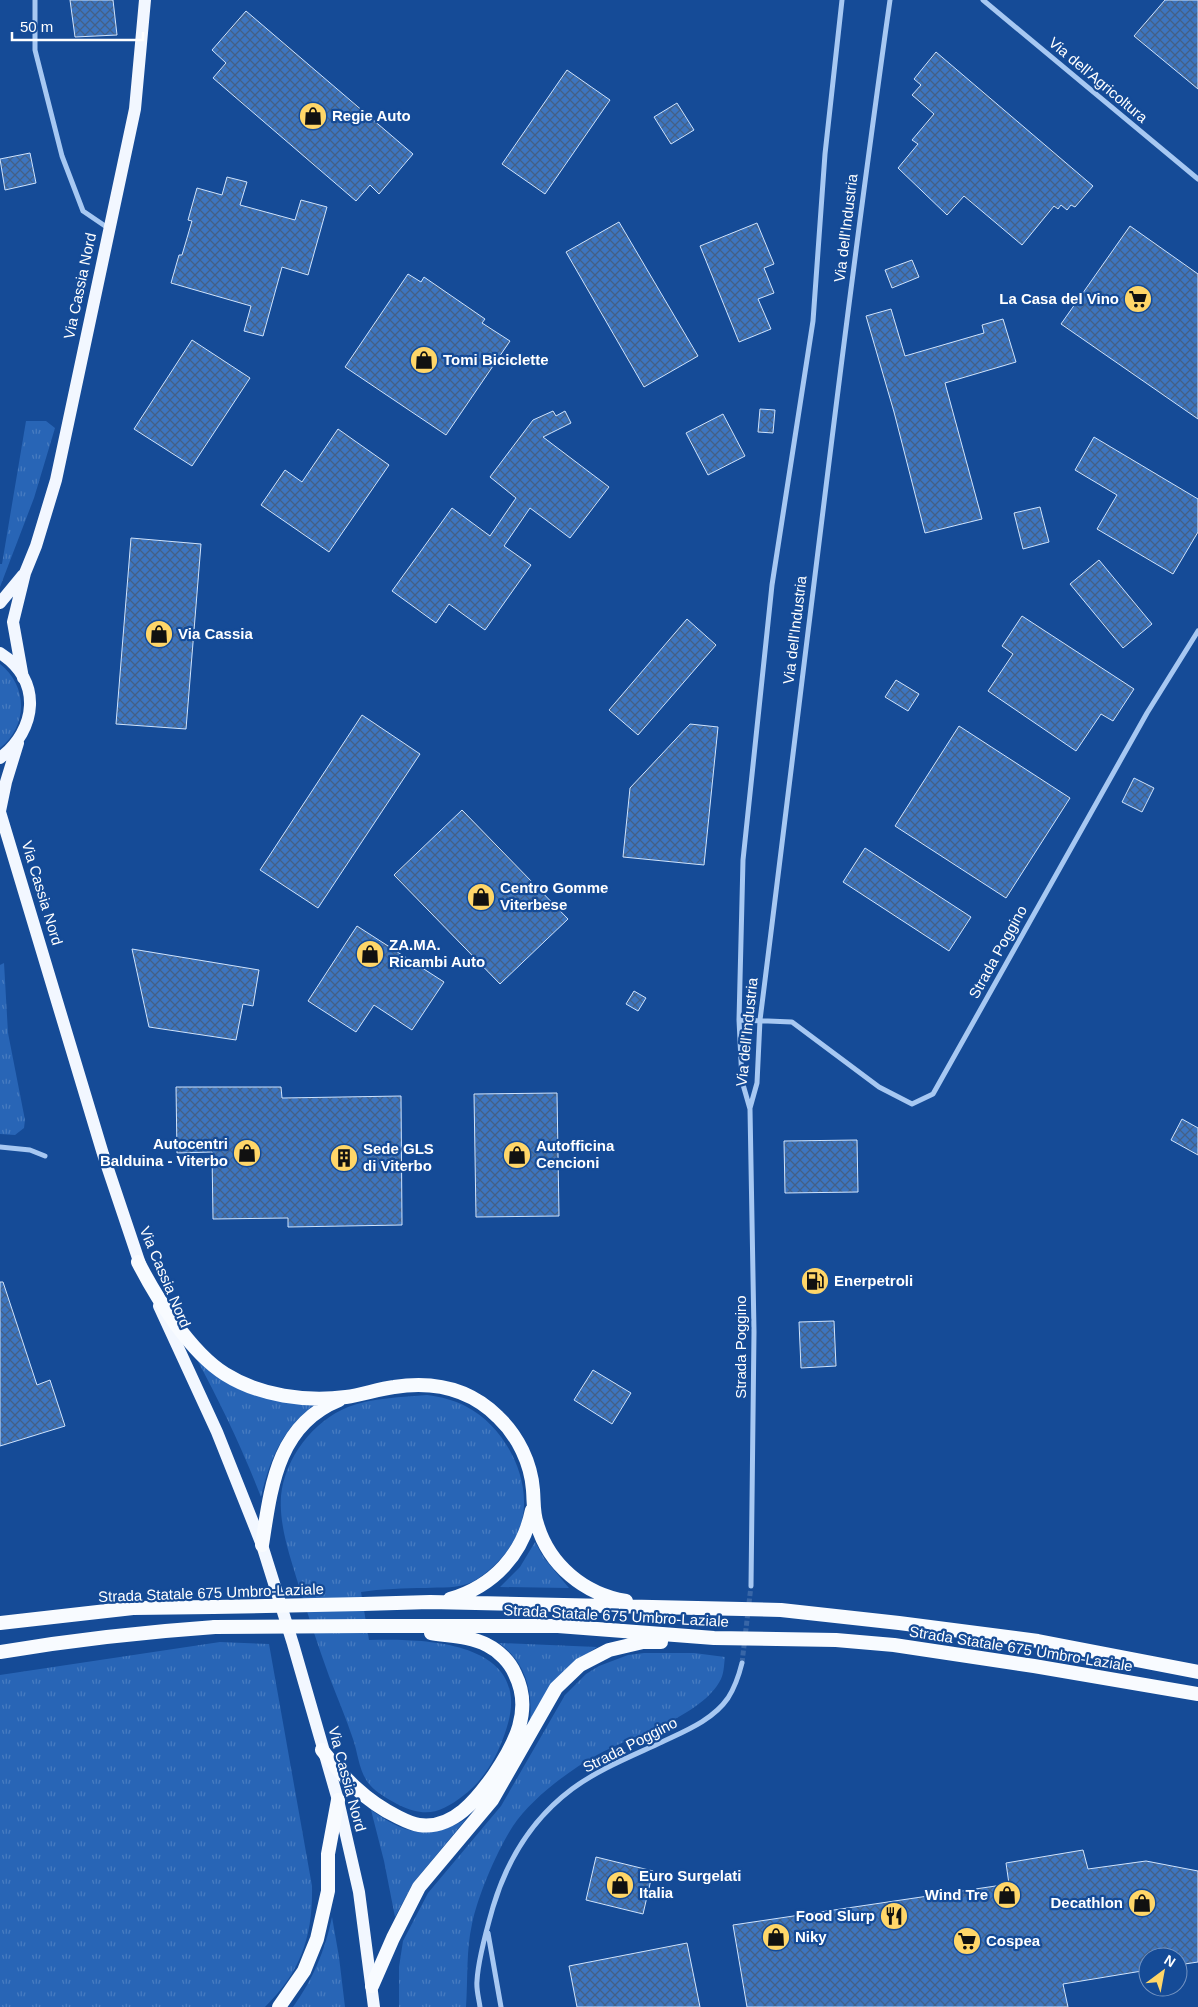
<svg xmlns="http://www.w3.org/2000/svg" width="1198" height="2007" font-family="Arial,sans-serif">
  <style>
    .grass { fill: url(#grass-tufts) }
    .building { fill: url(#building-cross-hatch); stroke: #cfe3fc }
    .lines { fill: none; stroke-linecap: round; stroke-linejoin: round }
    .minor-tunnel { stroke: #3866a7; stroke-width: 5; stroke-dasharray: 5 2.5; stroke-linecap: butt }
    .minor { stroke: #a7c8f2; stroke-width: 5 }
    .primary { stroke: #f2f7ff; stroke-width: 12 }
    .trunk { stroke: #f8fbff; stroke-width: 14 }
    .trunk-bridge { stroke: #f8fbff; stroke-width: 14 }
    .labels { text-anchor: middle; stroke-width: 4.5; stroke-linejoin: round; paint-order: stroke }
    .street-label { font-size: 15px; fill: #fff; stroke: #154b97 }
    .poi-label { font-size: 15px; font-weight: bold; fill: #fff; stroke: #154b97; text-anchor: start }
  </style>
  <defs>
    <pattern id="grass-tufts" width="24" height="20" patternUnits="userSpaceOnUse" patternTransform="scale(1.25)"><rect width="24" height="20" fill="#2865b6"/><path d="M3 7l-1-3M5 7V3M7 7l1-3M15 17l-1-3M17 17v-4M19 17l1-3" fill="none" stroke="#487cc1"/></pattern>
    <pattern id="building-cross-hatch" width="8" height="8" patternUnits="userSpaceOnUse" patternTransform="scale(1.25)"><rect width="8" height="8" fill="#3d75bf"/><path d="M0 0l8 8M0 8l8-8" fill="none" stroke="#446086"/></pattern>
  </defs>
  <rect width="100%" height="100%" fill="#154b97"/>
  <path class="grass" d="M26,421H46L55,428L34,498L0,587V564H2Z
    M0,664C28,686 28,726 0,748Z
    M4,963L8,1033L25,1120L24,1128L15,1135L0,1134V965Z
    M195,1356L220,1379L237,1387L317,1403C283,1427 270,1458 261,1497C242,1448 220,1402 195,1356Z
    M427,1395C441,1397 455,1400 467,1407C504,1426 532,1478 522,1520C516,1545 496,1568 474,1581C460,1589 440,1587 425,1588C404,1588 381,1589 361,1592L369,1640C429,1638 538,1642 505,1733C497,1757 484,1780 464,1795C441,1813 426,1818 399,1805C388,1799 377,1793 370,1785C359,1773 358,1753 353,1739C346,1718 337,1697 329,1676C318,1646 308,1615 298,1583C290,1556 279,1526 281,1496C285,1458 313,1421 348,1407C371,1398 403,1397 427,1395Z
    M535,1542L544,1558L569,1588L500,1587L520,1567Z
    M220,1642L269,1644L312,1886C313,1936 301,1972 265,2007H0V1675Z
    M499,1643L597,1647C565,1668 547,1686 530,1721C533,1690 525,1662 499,1643Z
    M644,1653H694L725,1657C724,1664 724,1673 721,1679C702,1717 633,1735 597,1755C568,1771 531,1799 513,1826C497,1851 478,1895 472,1924C466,1950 468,1980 466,2007H399V1967L403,1941L428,1893L501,1806L565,1695L586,1674L599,1666L628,1655Z
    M371,1810C405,1834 429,1841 466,1819L413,1883L395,1917L384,1861Z
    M332,1917L339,1957L345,2007H293C313,1979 325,1951 332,1917Z"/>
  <path class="building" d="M70,0H113L117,35L75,37Z
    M1165,0H1198V89L1134,36Z
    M246,11L413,154L379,194L370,185L356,201L213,78L226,63L212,50Z
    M936,52L1093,186L1075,207L1071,205L1067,210L1061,205L1058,209L1054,206L1022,245L964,196L947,215L898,168L918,144L912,140L934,114L912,95L921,85L914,79Z
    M567,70L610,100L545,194L502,164Z
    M677,103L694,130L671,144L654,117Z
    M30,153L36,183L5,190L0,159Z
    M227,177L247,182L240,205L295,220L301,200L327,207L308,275L282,267L263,336L244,331L251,306L171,283L179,255H182L192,221L188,220L197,188L222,195Z
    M619,222L698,356L644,387L566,252Z
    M757,223L774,264L764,268L774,293L758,299L771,329L739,342L700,246Z
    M1130,226L1198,274V419L1061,324Z
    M912,260L919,277L892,288L885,270Z
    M408,274L421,282L424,277L485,319L482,323L510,341L446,435L345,367Z
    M891,309L905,356L984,333L982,325L1003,319L1016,362L945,383L982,519L925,533L894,412L866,316Z
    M192,340L250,378L192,466L134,429Z
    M760,409L775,410L773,433L758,432Z
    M553,411L556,416L565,411L571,423L543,437L609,487L570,538L530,508L504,546L531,565L485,630L449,604L436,623L392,591L452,508L490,536L516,498L490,477L533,420Z
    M723,414L745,456L708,475L686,433Z
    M338,429L389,465L329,552L261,505L285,470L302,482Z
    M1094,437L1198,499V532L1173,574L1097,529L1117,495L1075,470Z
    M1040,507L1049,542L1023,549L1014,513Z
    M131,538L201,544L186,729L116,724Z
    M1099,560L1152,624L1123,648L1070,584Z
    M1022,616L1134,689L1113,721L1101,714L1076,751L988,691L1013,654L1002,646Z
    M687,619L716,645L638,735L609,710Z
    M896,680L919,694L908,711L885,697Z
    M362,715L420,754L318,908L260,870Z
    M690,724L718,727L704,865L623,857L630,788Z
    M959,726L1070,798L1006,898L895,826Z
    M1134,778L1154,788L1142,812L1122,802Z
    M462,810L568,919L500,984L394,875Z
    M865,848L971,917L949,951L843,882Z
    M357,926L444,982L412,1030L374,1005L356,1032L308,1001Z
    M132,949L259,970L253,1006L243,1004L236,1040L149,1027Z
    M634,991L646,998L638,1011L626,1004Z
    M176,1087H281L282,1098L401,1096L402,1225L288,1227V1218L213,1219L212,1152L177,1153Z
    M557,1093L559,1216L476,1217L474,1094Z
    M1182,1119L1198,1128V1155L1171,1140Z
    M857,1140L858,1192L785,1193L784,1141Z
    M0,1282H3L37,1385L50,1380L65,1426L0,1446Z
    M834,1321L836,1366L801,1368L799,1322Z
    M593,1370L631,1393L612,1424L574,1400Z
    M1083,1850L1088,1869L1146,1861L1198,1871V1962L1178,1965V1957H1148V1970L1063,1984L1068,2007H747L733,1925L1009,1884L1006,1863Z
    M596,1857L653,1871L643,1914L586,1900Z
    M687,1943L700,2007H577L569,1966Z"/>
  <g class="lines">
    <path class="minor-tunnel" d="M742,1663L751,1586"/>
    <path class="minor" d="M35,0V50L62,156L83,211L108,228
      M983,0L1198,179
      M739,1020L792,1022L879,1087L912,1104L933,1094L1147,713L1198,631
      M750,1108L757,1083L760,1020C803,680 842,339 890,0
      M0,1147L30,1150L45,1156
      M751,1586L754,1332L750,1109L742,1081L739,1020L743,860L772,585L813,321L825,154L842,0
      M488,1933L501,2007
      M480,2007C479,1999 476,1989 477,1981C478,1959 487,1928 493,1907C507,1860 532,1819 572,1789C599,1769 632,1756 662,1742C685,1731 713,1720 728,1698C735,1687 739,1675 742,1663"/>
    <path class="primary" d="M0,603L23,575
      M0,653C43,680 37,730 0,758
      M23,678L13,622L25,573L36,546L56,480L135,109L145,0
      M0,811L6,782L18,743
      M0,812L103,1154L142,1270
      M159,1306L217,1432L262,1545L293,1644L338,1800L359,1892L374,2007"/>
    <path class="trunk" d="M138,1262C157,1299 190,1352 225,1374C260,1396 306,1402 346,1397C362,1395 378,1389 394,1387C433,1381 469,1388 498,1417C518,1436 531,1463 533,1490C534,1502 533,1513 537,1524C549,1565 584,1594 626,1601
      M262,1545C271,1487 277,1425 339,1400
      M450,1599C494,1586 523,1554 532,1510
      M363,1604L430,1602L781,1610L899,1623L1038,1641L1198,1672
      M0,1623L133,1608L213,1607
      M367,1626H558L714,1638L836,1640L894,1645L1034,1666L1198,1694
      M0,1652C72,1640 143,1632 215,1627
      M322,1750C344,1778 365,1801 398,1817C404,1820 412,1824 419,1825C453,1830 477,1799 494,1775C515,1744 533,1710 515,1674C510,1662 499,1651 487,1645C470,1636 449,1636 431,1633
      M372,1986L393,1938L419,1887L492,1800L556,1688L580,1665L609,1650L643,1642H661
      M279,2007L304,1971L317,1939L328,1891V1854L338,1800"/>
    <path class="trunk-bridge" d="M213,1607L363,1604
      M215,1627L367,1626"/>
  </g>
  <defs>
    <symbol id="shop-disc" viewBox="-11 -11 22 22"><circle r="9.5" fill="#ffd668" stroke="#154b97"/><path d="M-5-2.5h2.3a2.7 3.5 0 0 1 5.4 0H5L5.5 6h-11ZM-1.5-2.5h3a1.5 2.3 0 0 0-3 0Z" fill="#111"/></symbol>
    <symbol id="supermarket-disc" viewBox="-11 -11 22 22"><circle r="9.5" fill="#ffd668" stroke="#154b97"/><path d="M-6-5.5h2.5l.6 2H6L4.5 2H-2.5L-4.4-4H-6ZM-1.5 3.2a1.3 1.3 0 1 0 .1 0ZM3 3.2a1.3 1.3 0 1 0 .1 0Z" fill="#111"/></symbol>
    <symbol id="building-disc" viewBox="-11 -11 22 22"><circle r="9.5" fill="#ffd668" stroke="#154b97"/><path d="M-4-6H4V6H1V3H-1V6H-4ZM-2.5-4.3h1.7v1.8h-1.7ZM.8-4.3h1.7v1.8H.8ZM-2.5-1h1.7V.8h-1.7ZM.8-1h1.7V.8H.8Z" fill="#111"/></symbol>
    <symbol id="fuel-disc" viewBox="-11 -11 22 22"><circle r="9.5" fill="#ffd668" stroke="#154b97"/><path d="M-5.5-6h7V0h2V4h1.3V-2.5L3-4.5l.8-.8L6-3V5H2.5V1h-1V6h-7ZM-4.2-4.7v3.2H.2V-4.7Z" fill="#111"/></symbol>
    <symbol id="restaurant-disc" viewBox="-11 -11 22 22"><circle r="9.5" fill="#ffd668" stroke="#154b97"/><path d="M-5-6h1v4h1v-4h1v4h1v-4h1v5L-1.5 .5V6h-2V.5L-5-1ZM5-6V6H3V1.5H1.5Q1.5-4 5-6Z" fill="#111"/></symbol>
  </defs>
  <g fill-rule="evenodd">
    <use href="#shop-disc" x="297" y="100" width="32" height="32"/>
    <use href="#supermarket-disc" x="1122" y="283" width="32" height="32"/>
    <use href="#shop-disc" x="408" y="344" width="32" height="32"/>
    <use href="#shop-disc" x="143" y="618" width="32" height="32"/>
    <use href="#shop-disc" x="465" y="881" width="32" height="32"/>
    <use href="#shop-disc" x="354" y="938" width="32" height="32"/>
    <use href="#shop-disc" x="231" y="1137" width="32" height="32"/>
    <use href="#shop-disc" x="501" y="1139" width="32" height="32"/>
    <use href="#building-disc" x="328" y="1142" width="32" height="32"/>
    <use href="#fuel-disc" x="799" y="1265" width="32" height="32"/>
    <use href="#shop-disc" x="604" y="1869" width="32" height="32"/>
    <use href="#shop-disc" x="991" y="1879" width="32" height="32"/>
    <use href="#shop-disc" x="1126" y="1887" width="32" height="32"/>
    <use href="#restaurant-disc" x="878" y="1900" width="32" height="32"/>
    <use href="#shop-disc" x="760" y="1921" width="32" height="32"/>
    <use href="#supermarket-disc" x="951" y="1925" width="32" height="32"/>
  </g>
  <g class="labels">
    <g class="street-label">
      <text transform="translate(1098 80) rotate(40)" y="5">Via dell'Agricoltura</text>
      <text transform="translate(846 228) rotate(-83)" y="5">Via dell'Industria</text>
      <text transform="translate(80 286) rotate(-78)" y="5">Via Cassia Nord</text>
      <text transform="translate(795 630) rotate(-83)" y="5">Via dell'Industria</text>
      <text transform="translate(42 893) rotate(73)" y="5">Via Cassia Nord</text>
      <text transform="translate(998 952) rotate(-61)" y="5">Strada Poggino</text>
      <text transform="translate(747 1032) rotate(-84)" y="5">Via dell'Industria</text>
      <text transform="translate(165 1277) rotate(67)" y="5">Via Cassia Nord</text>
      <text transform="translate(741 1347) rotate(-90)" y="5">Strada Poggino</text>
      <text transform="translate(211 1593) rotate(-2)" y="5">Strada Statale 675 Umbro-Laziale</text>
      <text transform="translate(616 1616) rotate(3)" y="5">Strada Statale 675 Umbro-Laziale</text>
      <text transform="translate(1021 1649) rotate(9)" y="5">Strada Statale 675 Umbro-Laziale</text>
      <text transform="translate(630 1745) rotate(-27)" y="5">Strada Poggino</text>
      <text transform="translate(347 1779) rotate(75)" y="5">Via Cassia Nord</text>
    </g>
    <g class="poi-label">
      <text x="332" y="121">Regie Auto</text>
      <text x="1119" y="304" text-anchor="end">La Casa del Vino</text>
      <text x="443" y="365">Tomi Biciclette</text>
      <text x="178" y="639">Via Cassia</text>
      <text x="500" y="893">Centro Gomme<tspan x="500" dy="17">Viterbese</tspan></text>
      <text x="389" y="950">ZA.MA.<tspan x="389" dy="17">Ricambi Auto</tspan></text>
      <text x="228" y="1149" text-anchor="end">Autocentri<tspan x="228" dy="17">Balduina - Viterbo</tspan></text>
      <text x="536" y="1151">Autofficina<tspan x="536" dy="17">Cencioni</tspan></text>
      <text x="363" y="1154">Sede GLS<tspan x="363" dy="17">di Viterbo</tspan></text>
      <text x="834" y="1286">Enerpetroli</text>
      <text x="639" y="1881">Euro Surgelati<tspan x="639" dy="17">Italia</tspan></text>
      <text x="988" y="1900" text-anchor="end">Wind Tre</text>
      <text x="1123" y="1908" text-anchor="end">Decathlon</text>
      <text x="875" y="1921" text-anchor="end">Food Slurp</text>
      <text x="795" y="1942">Niky</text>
      <text x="986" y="1946">Cospea</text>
    </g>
  </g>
  <g transform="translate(1163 1972) rotate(32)"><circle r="24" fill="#154b97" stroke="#7393c1"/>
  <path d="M0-4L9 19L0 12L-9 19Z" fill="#ffd668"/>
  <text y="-8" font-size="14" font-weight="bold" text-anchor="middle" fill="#ffffff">N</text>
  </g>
  <path d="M12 32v8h131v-8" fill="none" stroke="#ffffff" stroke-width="2.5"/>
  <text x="20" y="32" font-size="15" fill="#ffffff" stroke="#154b97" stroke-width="4" paint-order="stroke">50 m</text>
</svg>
